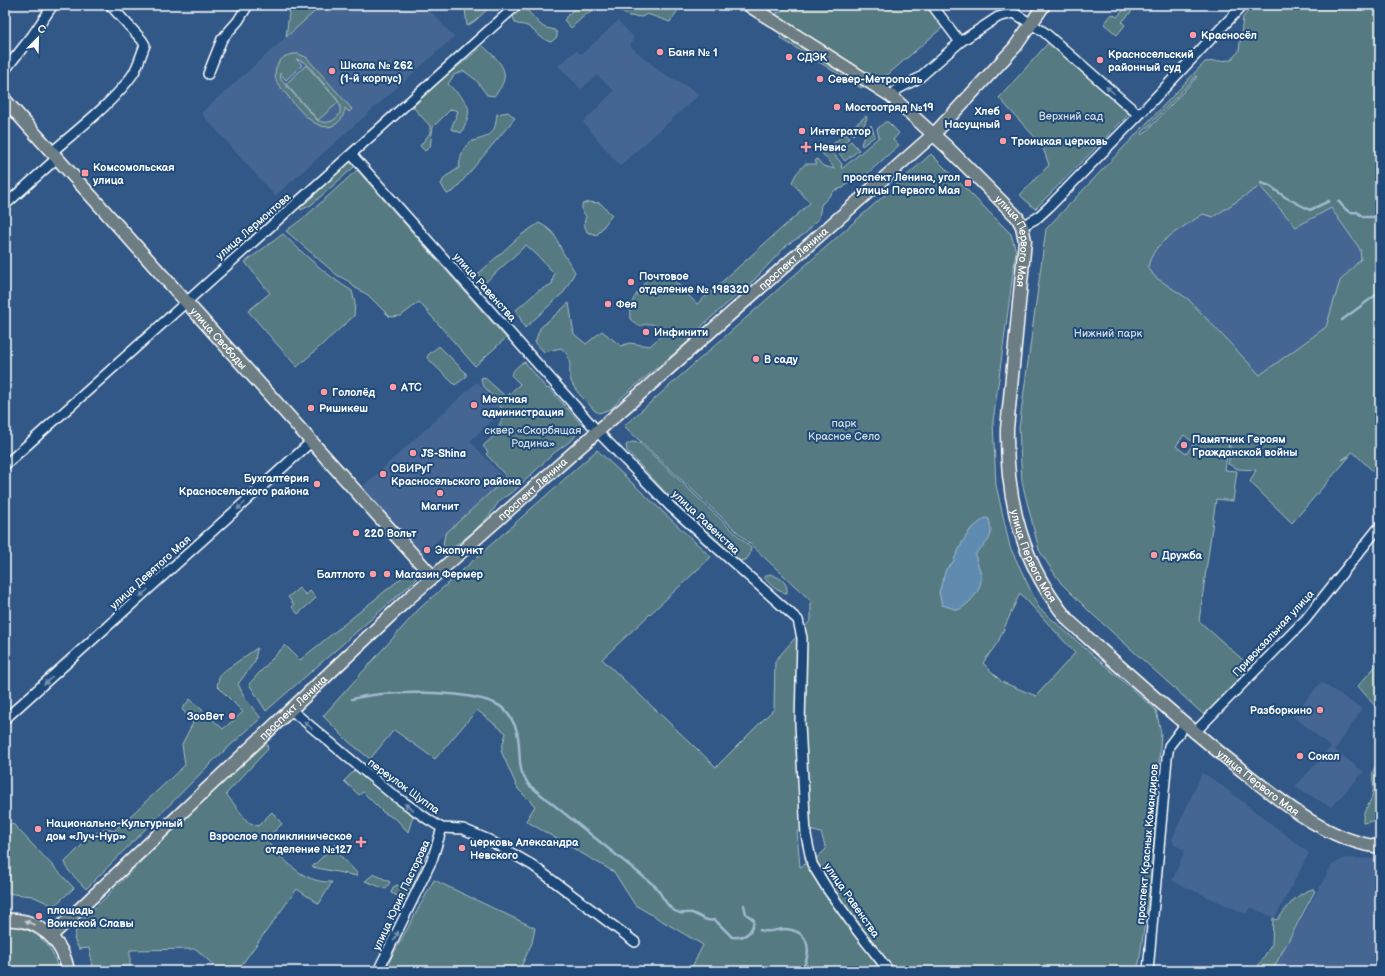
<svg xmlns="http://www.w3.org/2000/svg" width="1385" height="976" font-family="'Balsamiq Sans',sans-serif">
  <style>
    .built { fill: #446693 }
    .green { fill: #547a81; stroke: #aabcc0; fill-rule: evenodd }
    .water { fill: #618bb1; stroke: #a0b9d0 }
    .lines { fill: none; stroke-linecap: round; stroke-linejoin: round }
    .stream { stroke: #a0b9d0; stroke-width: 2.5 }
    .minor-casing { stroke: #fff; stroke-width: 12 }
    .major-casing { stroke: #fff; stroke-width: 15 }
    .minor { stroke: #1f4a7a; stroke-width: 9 }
    .major { stroke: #6d7d84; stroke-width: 12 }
    .oneway { fill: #7992af }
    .oneway2 { fill: #c5cbce }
    .poi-dot { fill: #ff9aa2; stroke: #1f4a7a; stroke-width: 1.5 }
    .labels { text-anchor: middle; stroke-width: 4; stroke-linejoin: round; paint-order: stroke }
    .poi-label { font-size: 11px; font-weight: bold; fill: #fff; stroke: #1f4a7a; text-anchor: start }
    .park-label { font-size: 11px; fill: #d4dee0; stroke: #1f4a7a }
    .street-label { font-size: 11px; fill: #fff; stroke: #1f4a7a }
  </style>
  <rect width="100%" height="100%" fill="#325887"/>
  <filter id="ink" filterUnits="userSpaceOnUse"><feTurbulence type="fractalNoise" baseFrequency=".025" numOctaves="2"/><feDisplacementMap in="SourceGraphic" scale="8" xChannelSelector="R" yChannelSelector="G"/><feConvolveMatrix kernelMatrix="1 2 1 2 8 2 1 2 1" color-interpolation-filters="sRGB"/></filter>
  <g filter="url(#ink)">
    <path class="built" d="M322,5H425L454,37L275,196L201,113Z
      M618,21L634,37L630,46L661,72L700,94L620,166L583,122L614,91L597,75L581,89L558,66L573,53L576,51L582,54Z
      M1260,186L1296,227L1331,208L1360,249L1361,259L1340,281L1326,327L1260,375L1188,299L1155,277L1148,267L1150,258L1171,235L1203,214L1213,217Z
      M477,382L504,410L470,441L505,479L423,554L361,488Z
      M1321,682L1362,709L1335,750L1364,772L1331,807L1295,787L1331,747L1293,716Z
      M1202,773L1213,779L1309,853L1275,918L1250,907L1246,914L1172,881L1185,850L1174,845L1172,839Z
      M1345,858L1380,859V971H1272L1332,865Z"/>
    <path class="green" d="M290,5H322L286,37Z
      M467,5H492L475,21L467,26L465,8Z
      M577,5H608L585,15L571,28L564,20Z
      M609,5H670L678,10L670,22L647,14L642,17L629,16Z
      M787,5H927L943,27L879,82L776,16L777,12L780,13Z
      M1254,5H1380V478L1353,452L1342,460L1350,456L1292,523L1250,482L1256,470L1238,469L1228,464L1231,451L1229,443L1225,470L1237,471L1233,501L1216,499L1199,621L1251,667L1204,715L1091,613L1061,583L1048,564L1039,550L1022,482L1019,428L1046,229L1205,62L1231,60L1239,51L1243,17ZM1196,76L1197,77L1143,135L1142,133ZM1260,186L1296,227L1331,208L1360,249L1361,259L1340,281L1326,327L1260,375L1188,299L1155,277L1148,267C1153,241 1183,228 1203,214L1213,217ZM1184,435L1194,443L1186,454L1176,446Z
      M1127,6L1132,11L1122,22L1125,25L1117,35L1104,24L1112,14L1117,17Z
      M522,7C532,13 533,18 541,25C546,31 559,26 557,37L551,42C540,39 536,31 527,26C523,24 519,25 515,23L513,16Z
      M781,35L863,86L861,88L780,38Z
      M1049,42L1129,114L1035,209L1020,195L1049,165L1042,145L999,98Z
      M483,46C502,63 514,74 494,96L487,95L476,80L464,71L454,75L448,84C467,103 476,105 461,133L451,129L458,111L451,109L433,127L430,147L425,151L420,146L430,133V126L413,107L434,86Z
      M298,54L306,57L352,109L349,112L345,108C344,114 342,120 336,124C315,138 290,97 277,83C271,67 281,53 298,54ZM296,59L306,63L336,98L340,105V113C335,122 326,125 317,120L281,80L280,73L286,80L302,65Z
      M306,65L339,102L318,120L286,84Z
      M508,112L515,118L454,191L447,194L441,184L445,177L459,168C463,128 483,148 494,129C496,125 496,119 497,114Z
      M866,116L867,118L864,125L853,135L850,132V129Z
      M885,122H888L899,133L893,140L899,145L867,174L850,181L843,188L835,190L821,205L819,218L805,234L788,244L754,280L705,323L690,340L622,397L611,409L599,413L594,410C588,402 576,393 572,383C566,371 576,360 561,348L544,352L535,342L540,328L569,303L574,334L586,344L602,331L621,346L629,343L650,346L662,335C655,323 653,322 639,326L630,319C627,301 642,288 651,274L669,275L697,304L810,203L792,182L796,174L805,164H817L815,161L817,159L823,166L835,169L822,153L830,149L842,164L841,168H843L879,137L877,129Z
      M871,125L875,136L862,146L861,144L867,129Z
      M844,134H846L849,138L836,150L833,147V144Z
      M851,141L859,150L845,161L838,152Z
      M931,154L1011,234L1016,251L993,422L996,485L1010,547L1039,608L1156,710L1161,733L1151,879L1138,971H690L703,945L635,905L614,872L526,821L535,806L518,789L501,751L506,733L477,710L435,759L394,730L370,759L349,742L323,716L419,609L597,450L711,557L602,659L716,767L774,709L775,661L811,620V601L624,426ZM1020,593L1075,653L1036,696L1002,682L983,663L998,642ZM809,830L821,833L826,849L818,857L800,867L797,831Z
      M350,162L354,164V167L311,205L301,210L300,205Z
      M357,170L506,338L475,366L419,302L401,316L390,317L368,295L354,287L350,282L337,275L286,231L306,216Z
      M588,202L600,203L612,215L597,235L587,232L584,224L586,216L582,211V204Z
      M539,223C554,231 555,235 561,249C565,257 571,265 575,272L564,292L525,328L516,310L538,291L552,284L554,273L535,253L526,245L486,282L478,274L521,235Z
      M283,234C305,255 326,275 352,291L355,303L354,316L297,367L248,311L270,293L245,262Z
      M439,346L466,373V377L455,385L427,358L428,355Z
      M525,362L547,389L549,388L583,426L573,439L554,453L514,491L500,500L489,516L473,532L447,552L443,544L445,534L505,479V475L486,454L488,452L483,446L495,435L505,412L482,384L481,378L484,377L506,397L520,384L511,375C515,368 518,365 525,362Z
      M632,442L640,443L751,548L750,554L746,560L738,561L682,510L627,451L626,445Z
      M410,571L417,579L266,711L249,684L285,645L300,660Z
      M770,574C780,578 788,581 787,593C777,592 770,585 764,577Z
      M299,588L306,595L310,591L316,598L298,614L292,607L294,605L288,597Z
      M257,648L255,661L238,684L246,700L261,718L212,762L86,889L68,870L65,862L91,836L105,828L114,831L185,765L182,744L193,723L182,709L190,699L223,729L243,712L217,686L220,674Z
      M1380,661V712L1358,686Z
      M265,737L268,749L226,794L248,822L258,826L272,812L282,824L265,840C286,860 301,883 332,882L319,904L297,889L237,971H220L196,949L130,950V971H94L89,948L79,949L74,939L77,926Z
      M1380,760V817L1373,821L1363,823C1362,809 1369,808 1372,796C1377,781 1366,776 1380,760Z
      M358,770L414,813L408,832L397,820L383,812L363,792L359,795L344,781L354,771Z
      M12,823L74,888L54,906L32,896L5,893V830Z
      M336,844L341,850L338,853L357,873V876L312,867Z
      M426,855L431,857L411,902L391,893L393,887L397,885L407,889L413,885Z
      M374,874L390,882L386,889L365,881Z
      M434,880L535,928L532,943L519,971H384Z
      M1312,889L1315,891L1272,971H1255L1272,944L1273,918L1277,920C1290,905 1293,896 1312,889Z
      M5,925C32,926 54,943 58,971H5Z"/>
    <path class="water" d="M985,518L989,519C994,539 989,540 976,553C975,562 980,567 981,575C983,589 970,604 958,610L942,605L939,592L946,569L953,562L962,543L970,530Z"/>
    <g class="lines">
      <path class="stream" d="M1261,183L1270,186L1285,197L1310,210L1329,201
        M1338,201C1345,208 1347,214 1357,212L1363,217H1375L1380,214
        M1342,320L1380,292
        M352,699C384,690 463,690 494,703C502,706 509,714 513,722C521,735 518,754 521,769C522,775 526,780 529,785L655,886C662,894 667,910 680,913C684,914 688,912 692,913C701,916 705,922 715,920L732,937C745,938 752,934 754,920L746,914L744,905
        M760,930C769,934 775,929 784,929C808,930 812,948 804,966L806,971"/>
      <defs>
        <path id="minor" d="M932,5L960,42L998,17L1014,13L1044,32L1139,115
          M5,70L32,36L53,5
          M208,74L222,39L238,21L248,5
          M891,96L898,89L919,78L960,42
          M52,152C77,130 114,102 133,74C138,66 141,55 145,45L142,40L110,5
          M352,155L598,432L671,507L798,620L802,638L800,724L806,835L812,864L828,890L856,929L889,971
          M5,205L57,158
          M1022,226L1037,218L1050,206L1139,115L1243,5
          M5,465C175,311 347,159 517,5
          M290,709L392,794L429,820L442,828L463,829L489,840L532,865L635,942
          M5,719L311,442
          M1194,733L1305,620L1380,526
          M378,971L432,860L442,828
          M1148,971L1167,758L1169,746L1185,725"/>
        <g id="major">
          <path id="s1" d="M748,5L891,96L947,147L1017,217L1022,226L1025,241L1007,429C1006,500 1022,565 1069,621C1126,672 1183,724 1244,772C1283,803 1328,841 1380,847"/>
          <path id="s2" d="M5,100L433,577"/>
          <path d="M5,920C37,917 63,940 68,971"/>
          <path id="s3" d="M51,936L408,599L934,134L1015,47L1044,5"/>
        </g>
      </defs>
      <use href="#minor" class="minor-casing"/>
      <use href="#major" class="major-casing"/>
      <use href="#minor" class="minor"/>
      <use href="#major" class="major"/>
    </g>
    <defs><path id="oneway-solid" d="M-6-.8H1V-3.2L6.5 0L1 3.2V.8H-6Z"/></defs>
    <g class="oneway">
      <use href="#oneway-solid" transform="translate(1110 90) rotate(-139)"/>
      <use href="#oneway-solid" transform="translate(241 506) rotate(138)"/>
      <use href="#oneway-solid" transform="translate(144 593) rotate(138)"/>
      <use href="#oneway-solid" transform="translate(48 681) rotate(138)"/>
      <use href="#oneway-solid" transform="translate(308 725) rotate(-140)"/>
      <use href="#oneway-solid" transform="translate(409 807) rotate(-144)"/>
      <use href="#oneway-solid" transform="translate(396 936) rotate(-63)"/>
    </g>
    <use class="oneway2" href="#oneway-solid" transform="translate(30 923) rotate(-161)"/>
  </g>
  <g class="poi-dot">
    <circle cx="1193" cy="35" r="4"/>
    <circle cx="660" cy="52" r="4"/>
    <circle cx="789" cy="57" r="4"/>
    <circle cx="1100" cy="60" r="4"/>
    <circle cx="332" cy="71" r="4"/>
    <circle cx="820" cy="79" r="4"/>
    <circle cx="837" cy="107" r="4"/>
    <circle cx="1008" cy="117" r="4"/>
    <circle cx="802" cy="131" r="4"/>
    <circle cx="1003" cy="141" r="4"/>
    <path d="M804 141h4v4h4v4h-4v4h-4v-4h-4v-4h4z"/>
    <rect x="81" y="169" width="8" height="8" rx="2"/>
    <rect x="964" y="179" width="8" height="8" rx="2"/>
    <circle cx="631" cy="282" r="4"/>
    <circle cx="608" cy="304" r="4"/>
    <circle cx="646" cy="332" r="4"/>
    <circle cx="756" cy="359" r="4"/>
    <circle cx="393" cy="387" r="4"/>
    <circle cx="324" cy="392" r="4"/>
    <circle cx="474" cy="405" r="4"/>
    <circle cx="311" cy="408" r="4"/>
    <circle cx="1184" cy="445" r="4"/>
    <circle cx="413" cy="453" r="4"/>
    <circle cx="383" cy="474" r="4"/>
    <circle cx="317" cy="484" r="4"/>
    <circle cx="440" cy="493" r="4"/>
    <circle cx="356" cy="533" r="4"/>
    <circle cx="427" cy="550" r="4"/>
    <circle cx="1154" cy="555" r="4"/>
    <circle cx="373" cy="574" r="4"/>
    <circle cx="387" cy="574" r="4"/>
    <circle cx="1320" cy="710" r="4"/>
    <circle cx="232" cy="716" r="4"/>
    <circle cx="1300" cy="756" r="4"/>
    <circle cx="38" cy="829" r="4"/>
    <path d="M359 836h4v4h4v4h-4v4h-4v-4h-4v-4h4z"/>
    <circle cx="462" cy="848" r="4"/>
    <circle cx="39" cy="916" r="4"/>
  </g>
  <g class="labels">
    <g class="poi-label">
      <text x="1201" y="39">Красносёл</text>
      <text x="668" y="56">Баня № 1</text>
      <text x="1108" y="58">Красносельский<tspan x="1108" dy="13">районный суд</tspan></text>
      <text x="797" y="61">СДЭК</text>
      <text x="340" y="69">Школа № 262<tspan x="340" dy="13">(1-й корпус)</tspan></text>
      <text x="828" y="83">Север-Метрополь</text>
      <text x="845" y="111">Мостоотряд №19</text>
      <text x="1000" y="115" text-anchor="end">Хлеб<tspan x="1000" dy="13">Насущный</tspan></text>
      <text x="810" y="135">Интегратор</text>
      <text x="1011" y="145">Троицкая церковь</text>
      <text x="814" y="151">Невис</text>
      <text x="93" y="171">Комсомольская<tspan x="93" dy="13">улица</tspan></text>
      <text x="960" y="181" text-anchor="end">проспект Ленина, угол<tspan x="960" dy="13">улицы Первого Мая</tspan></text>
      <text x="639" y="280">Почтовое<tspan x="639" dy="13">отделение № 198320</tspan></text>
      <text x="616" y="308">Фея</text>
      <text x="654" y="336">Инфинити</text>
      <text x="764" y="363">В саду</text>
      <text x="401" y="391">АТС</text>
      <text x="332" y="396">Гололёд</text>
      <text x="482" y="403">Местная<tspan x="482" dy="13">администрация</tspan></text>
      <text x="319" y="412">Ришикеш</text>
      <text x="1192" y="443">Памятник Героям<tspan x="1192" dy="13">Гражданской войны</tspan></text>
      <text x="421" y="457">JS-Shina</text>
      <text x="391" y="472">ОВИРуГ<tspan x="391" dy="13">Красносельского района</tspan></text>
      <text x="309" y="482" text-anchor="end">Бухгалтерия<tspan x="309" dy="13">Красносельского района</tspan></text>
      <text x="440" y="510" text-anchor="middle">Магнит</text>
      <text x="364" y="537">220 Вольт</text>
      <text x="435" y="554">Экопункт</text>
      <text x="1162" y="559">Дружба</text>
      <text x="365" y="578" text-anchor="end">Балтлото</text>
      <text x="395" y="578">Магазин Фермер</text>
      <text x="1312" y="714" text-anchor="end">Разборкино</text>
      <text x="224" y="720" text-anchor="end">ЗооВет</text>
      <text x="1308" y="760">Сокол</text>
      <text x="46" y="827">Национально-Культурный<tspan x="46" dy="13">дом «Луч-Нур»</tspan></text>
      <text x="352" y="840" text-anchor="end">Взрослое поликлиническое<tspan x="352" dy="13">отделение №127</tspan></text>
      <text x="470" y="846">церковь Александра<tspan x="470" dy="13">Невского</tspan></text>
      <text x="47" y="914">площадь<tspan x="47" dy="13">Воинской Славы</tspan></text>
    </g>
    <g class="park-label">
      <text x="1071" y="120">Верхний сад</text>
      <text x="1108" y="337">Нижний парк</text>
      <text x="844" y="427">парк<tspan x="844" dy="13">Красное Село</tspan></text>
      <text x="533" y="434">сквер «Скорбящая<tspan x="533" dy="13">Родина»</tspan></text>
    </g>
    <g class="street-label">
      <text transform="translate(253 226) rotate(-41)" y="4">улица Лермонтова</text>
      <text dy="4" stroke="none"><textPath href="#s1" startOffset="366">улица Первого Мая</textPath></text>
      <text dy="4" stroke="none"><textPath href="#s3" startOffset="1005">проспект Ленина</textPath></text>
      <text transform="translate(485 287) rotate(48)" y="4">улица Равенства</text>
      <text dy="4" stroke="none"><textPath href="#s2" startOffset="320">улица Свободы</textPath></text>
      <text dy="4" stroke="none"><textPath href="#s3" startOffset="657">проспект Ленина</textPath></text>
      <text transform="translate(706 522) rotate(43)" y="4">улица Равенства</text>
      <text dy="4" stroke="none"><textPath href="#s1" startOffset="690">улица Первого Мая</textPath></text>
      <text transform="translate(150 572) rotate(-42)" y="4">улица Девятого Мая</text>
      <text transform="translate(1273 633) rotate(-47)" y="4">Привокзальная улица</text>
      <text dy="4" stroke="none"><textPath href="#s3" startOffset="333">проспект Ленина</textPath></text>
      <text dy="4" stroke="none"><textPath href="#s1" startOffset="1014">улица Первого Мая</textPath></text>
      <text transform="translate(404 786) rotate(36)" y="4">переулок Щуппа</text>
      <text transform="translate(1147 844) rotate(-85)" y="4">проспект Красных Командиров</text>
      <text transform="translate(401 895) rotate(-65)" y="4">улица Юрия Пасторова</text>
      <text transform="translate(852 900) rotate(55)" y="4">улица Равенства</text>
    </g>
  </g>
  <rect width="1385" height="976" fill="none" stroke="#1f4a7a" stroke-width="20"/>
  <rect x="10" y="10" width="1365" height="956" fill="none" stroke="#fff" stroke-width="1.5" filter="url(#ink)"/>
  <g transform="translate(38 38) rotate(23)" stroke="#1f4a7a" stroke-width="3" paint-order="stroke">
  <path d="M0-3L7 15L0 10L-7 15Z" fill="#ffffff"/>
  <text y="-6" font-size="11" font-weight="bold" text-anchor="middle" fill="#ffffff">С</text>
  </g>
</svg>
